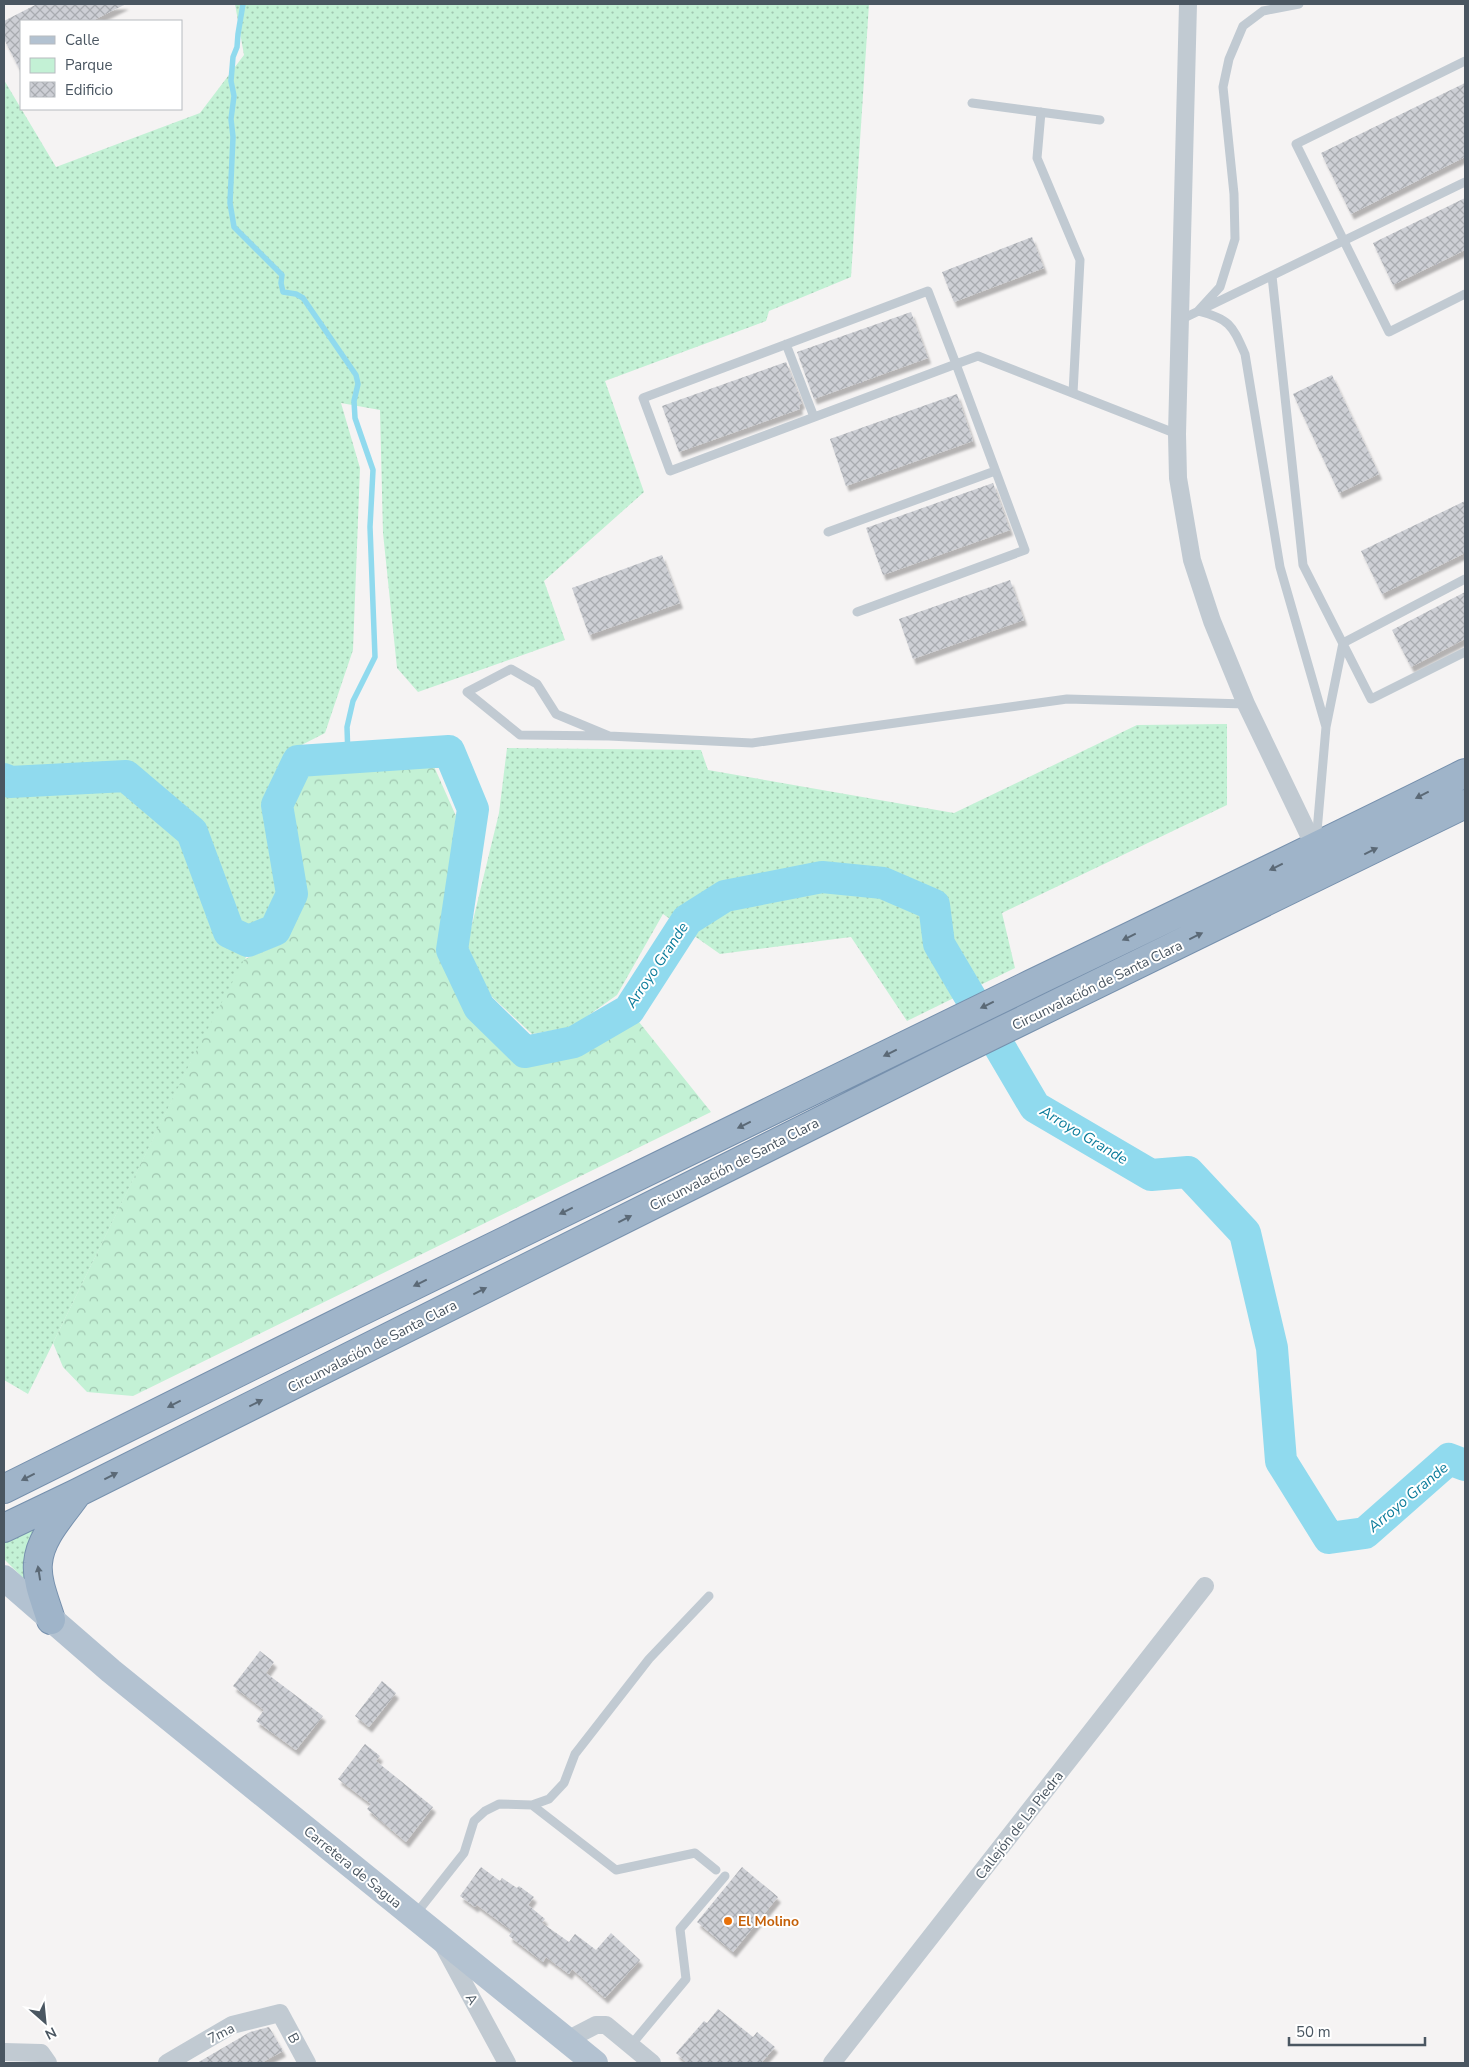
<svg xmlns="http://www.w3.org/2000/svg" width="1469" height="2067" font-family="'Nunito Sans',sans-serif">
  <style>
    .green { fill: url(#green-dots) }
    .forest { fill: url(#forest-crowns) }
    .lines { fill: none; stroke-linecap: round; stroke-linejoin: round }
    .stream { stroke: #90daee; stroke-width: 5.5 }
    .river { stroke: #90daee; stroke-width: 32 }
    .building { fill: url(#building-cross-hatch); filter: url(#shadow) }
    .trunk-casing { stroke: #7690ad; stroke-width: 30 }
    .service { stroke: #c1cad2; stroke-width: 9 }
    .minor { stroke: #c1cad2; stroke-width: 18 }
    .primary { stroke: #b3c2d1; stroke-width: 26 }
    .trunk { stroke: #9fb4c9; stroke-width: 28 }
    .oneway { fill: #5b6976 }
    .food-dot { fill: #e8710a; stroke: #fff; stroke-width: 2 }
    .labels { text-anchor: middle; stroke-width: 4; stroke-linejoin: round; paint-order: stroke }
    .street-label { font-size: 14px; fill: #4a5661; stroke: #fff }
    .food-label { font-size: 14px; font-weight: bold; fill: #c56008; stroke: #fff; text-anchor: start }
    .water-label { font-size: 15px; font-style: italic; fill: #0c7c9b; stroke: #fff }
  </style>
  <defs>
    <pattern id="green-dots" width="8" height="8" patternUnits="userSpaceOnUse" patternTransform="scale(1.25)"><rect width="8" height="8" fill="#c3f1d5"/><path d="M2 2h.1M6 6h.1" fill="none" stroke="#a0c6b0" stroke-width="1.8" stroke-linecap="round"/></pattern>
    <pattern id="forest-crowns" width="20" height="18" patternUnits="userSpaceOnUse" patternTransform="scale(1.25)"><rect width="20" height="18" fill="#c3f1d5"/><path d="M2 6a3 3 0 1 1 6 0M12 15a3 3 0 1 1 6 0" fill="none" stroke="#a0c6b0"/></pattern>
    <pattern id="building-cross-hatch" width="8" height="8" patternUnits="userSpaceOnUse" patternTransform="scale(1.25)"><rect width="8" height="8" fill="#cdcfd5"/><path d="M0 0l8 8M0 8l8-8" fill="none" stroke="#a8abb0"/></pattern>
    <filter id="shadow"><feDropShadow dx="3" dy="5.5" stdDeviation="1" flood-color="#0004"/></filter>
  </defs>
  <rect width="100%" height="100%" fill="#f5f3f3"/>
  <path class="green" d="M235,4H869L851,277L769,311L766,321L605,381L644,492L544,581L565,640L418,692L397,668L383,533L380,410L341,403L360,468L353,650L325,733L288,752L264,821L280,893L245,959L282,944L191,1062L28,1394L4,1380V80L56,167L200,113L244,55Z
    M1227,724V805L1002,913L1015,968L907,1021L851,937L720,954L663,914L617,995L572,1027L532,1034L490,995L467,945L499,813L507,748L701,750L708,770L954,813L1137,725Z
    M46,1517C32,1539 23,1553 25,1580L4,1559V1538Z"/>
  <path class="forest" d="M432,762L456,816L439,949L468,1010L518,1062L582,1050L635,1017L711,1112L133,1396L87,1392L63,1367L53,1343L191,1061L244,960L282,944L302,901L290,807L308,771Z"/>
  <g class="lines">
    <path class="stream" d="M243,4L238,34L237,47L233,57L231,81L234,96L231,119L233,137L230,203L234,227L282,275L281,283L283,292L296,294L303,298L356,375L358,384L354,401L355,418L373,470L370,527L375,657L353,701L347,727L348,757"/>
    <path class="river" d="M4,779L10,782L126,776L192,832L229,932L248,941L275,930L292,894L277,805L298,761L449,751L473,809L452,950L479,1007L525,1052L574,1042L629,1010L687,920L725,896L822,877L883,883L934,905L939,944L1035,1107L1151,1175L1188,1172L1245,1233L1272,1348L1281,1461L1329,1538L1365,1533L1449,1459L1465,1465"/>
  </g>
  <path class="building" d="M37,4H126L92,21H21V72L4,39V21Z
    M1465,83V157L1351,214L1321,153Z
    M1465,198V250L1393,285L1373,243Z
    M1032,237L1044,268L954,302L942,272Z
    M911,312L928,358L814,399L797,352Z
    M786,362L802,403L799,405L800,409L679,452L662,406Z
    M1332,375L1379,474L1339,493L1293,394Z
    M957,394L973,441L846,486L830,439Z
    M993,483L1010,530L883,575L866,528Z
    M1465,501V553L1382,594L1361,551Z
    M662,555L680,603L589,635L572,588Z
    M1010,580L1024,620L913,659L899,619Z
    M1465,592V639L1411,667L1392,630Z
    M260,1651L274,1662L266,1673L323,1716L296,1750L256,1721L264,1710L233,1686Z
    M382,1681L396,1693L369,1727L355,1716Z
    M365,1744L380,1756L376,1761L433,1807L406,1842L367,1809L371,1804L338,1779Z
    M481,1867L500,1881L502,1878L517,1888L519,1886L534,1897L528,1905L545,1919L542,1923L569,1942L575,1934L596,1950L611,1933L640,1960L605,1998L572,1969L569,1974L546,1957L543,1962L509,1936L512,1931L477,1905L475,1907L460,1896Z
    M742,1867L778,1897L733,1952L697,1922Z
    M718,2009L753,2037L757,2032L775,2047L761,2063H687L676,2053L704,2021L707,2023Z
    M269,2027L283,2051L261,2063H197L250,2032Z"/>
  <g class="lines">
    <defs>
      <path id="trunk" d="M4,1489C345,1318 688,1150 1031,984C1176,914 1321,845 1465,773
        M4,1528L77,1493L950,1056L1465,804
        M51,1620C46,1603 36,1581 38,1563C40,1537 62,1515 76,1495"/>
    </defs>
    <use href="#trunk" class="trunk-casing"/>
    <path class="service" d="M1299,4L1263,11L1243,26L1229,59L1223,87L1234,194L1235,239L1220,287L1198,311C1230,319 1232,325 1245,354L1280,567L1326,727
      M1465,61L1296,144L1389,332L1465,294
      M972,103L1100,120
      M1041,112L1037,158L1080,260L1073,393
      M1272,276L1303,565L1371,699L1465,652
      M1180,320L1465,182
      M786,344L814,417
      M828,532L995,471
      M857,612L1025,550L956,364L670,471L643,398L928,291L956,364L978,356L1177,434
      M609,736L556,714L537,684L511,669L467,692L520,735L609,736L752,743L1067,699L1246,704
      M1316,843L1326,727L1343,643L1465,579
      M532,1805L616,1870L695,1853L716,1870
      M415,1915L464,1853L474,1821L485,1811L499,1804L532,1805L549,1799L564,1783L575,1754L649,1659L709,1596
      M631,2045L686,1979L680,1929L725,1876"/>
    <path class="minor" d="M1188,4L1177,434L1178,478L1192,560L1212,621L1246,704L1319,856
      M443,1945L507,2063
      M567,2040L596,2025H606L652,2063
      M4,2052L41,2053L48,2063
      M167,2063L232,2025L280,2013L307,2063
      M832,2063L1205,1586"/>
    <path class="primary" d="M4,1578L111,1671L595,2063"/>
    <use href="#trunk" class="trunk"/>
  </g>
  <defs><path id="oneway-solid" d="M-6-.8H1V-3.2L6.5 0L1 3.2V.8H-6Z" transform="scale(1.25)"/></defs>
  <g class="oneway">
    <use href="#oneway-solid" transform="translate(1422 795) rotate(153)"/>
    <use href="#oneway-solid" transform="translate(1371 851) rotate(-26)"/>
    <use href="#oneway-solid" transform="translate(1276 867) rotate(154)"/>
    <use href="#oneway-solid" transform="translate(1196 936) rotate(-26)"/>
    <use href="#oneway-solid" transform="translate(1129 937) rotate(154)"/>
    <use href="#oneway-solid" transform="translate(987 1005) rotate(154)"/>
    <use href="#oneway-solid" transform="translate(890 1053) rotate(154)"/>
    <use href="#oneway-solid" transform="translate(744 1125) rotate(154)"/>
    <use href="#oneway-solid" transform="translate(566 1211) rotate(154)"/>
    <use href="#oneway-solid" transform="translate(625 1219) rotate(-27)"/>
    <use href="#oneway-solid" transform="translate(420 1283) rotate(154)"/>
    <use href="#oneway-solid" transform="translate(480 1291) rotate(-27)"/>
    <use href="#oneway-solid" transform="translate(256 1403) rotate(-27)"/>
    <use href="#oneway-solid" transform="translate(174 1404) rotate(153)"/>
    <use href="#oneway-solid" transform="translate(111 1476) rotate(-27)"/>
    <use href="#oneway-solid" transform="translate(28 1477) rotate(153)"/>
    <use href="#oneway-solid" transform="translate(39 1573) rotate(-99)"/>
  </g>
  <circle class="food-dot" cx="728" cy="1921" r="5"/>
  <g class="labels">
    <g class="street-label">
      <text transform="translate(1097 985) rotate(-26)" y="5">Circunvalación de Santa Clara</text>
      <text transform="translate(734 1164) rotate(-27)" y="5">Circunvalación de Santa Clara</text>
      <text transform="translate(372 1346) rotate(-27)" y="5">Circunvalación de Santa Clara</text>
      <text transform="translate(1019 1825) rotate(-52)" y="5">Callejón de La Piedra</text>
      <text transform="translate(353 1867) rotate(39)" y="5">Carretera de Sagua</text>
      <text transform="translate(472 1999) rotate(61)" y="5">A</text>
      <text transform="translate(221 2033) rotate(-27)" y="5">7ma</text>
      <text transform="translate(294 2038) rotate(61)" y="5">B</text>
    </g>
    <g class="food-label">
      <text x="738" y="1926">El Molino</text>
    </g>
    <g class="water-label">
      <text transform="translate(657 965) rotate(-56)" y="5">Arroyo Grande</text>
      <text transform="translate(1084 1135) rotate(31)" y="5">Arroyo Grande</text>
      <text transform="translate(1408 1497) rotate(-40)" y="5">Arroyo Grande</text>
    </g>
  </g>
  <rect width="1469" height="2067" fill="none" stroke="#4a5661" stroke-width="10"/>
  <rect x="20" y="20" width="162" height="90" fill="#ffffff" stroke="#b7bbc0"/>
  <rect x="30" y="36" width="25" height="8" fill="#b3c2d1" stroke="#b7bbc0"/>
  <text x="65" y="45" font-size="15" fill="#4a5661">Calle</text>
  <rect x="30" y="58" width="25" height="15" fill="#c3f1d5" stroke="#b7bbc0"/>
  <text x="65" y="70" font-size="15" fill="#4a5661">Parque</text>
  <rect x="30" y="82" width="25" height="15" fill="url(#building-cross-hatch)" stroke="#b7bbc0"/>
  <text x="65" y="95" font-size="15" fill="#4a5661">Edificio</text>
  <g transform="translate(45 2022) rotate(153)" stroke="#ffffff" stroke-width="4" paint-order="stroke">
  <path d="M0-4L9 19L0 12L-9 19Z" fill="#4a5661"/>
  <text y="-8" font-size="14" font-weight="bold" text-anchor="middle" fill="#4a5661">N</text>
  </g>
  <path d="M1289 2037v8h136v-8" fill="none" stroke="#4a5661" stroke-width="2.5"/>
  <text x="1296" y="2037" font-size="15" fill="#4a5661" stroke="#ffffff" stroke-width="4" paint-order="stroke">50 m</text>
</svg>
